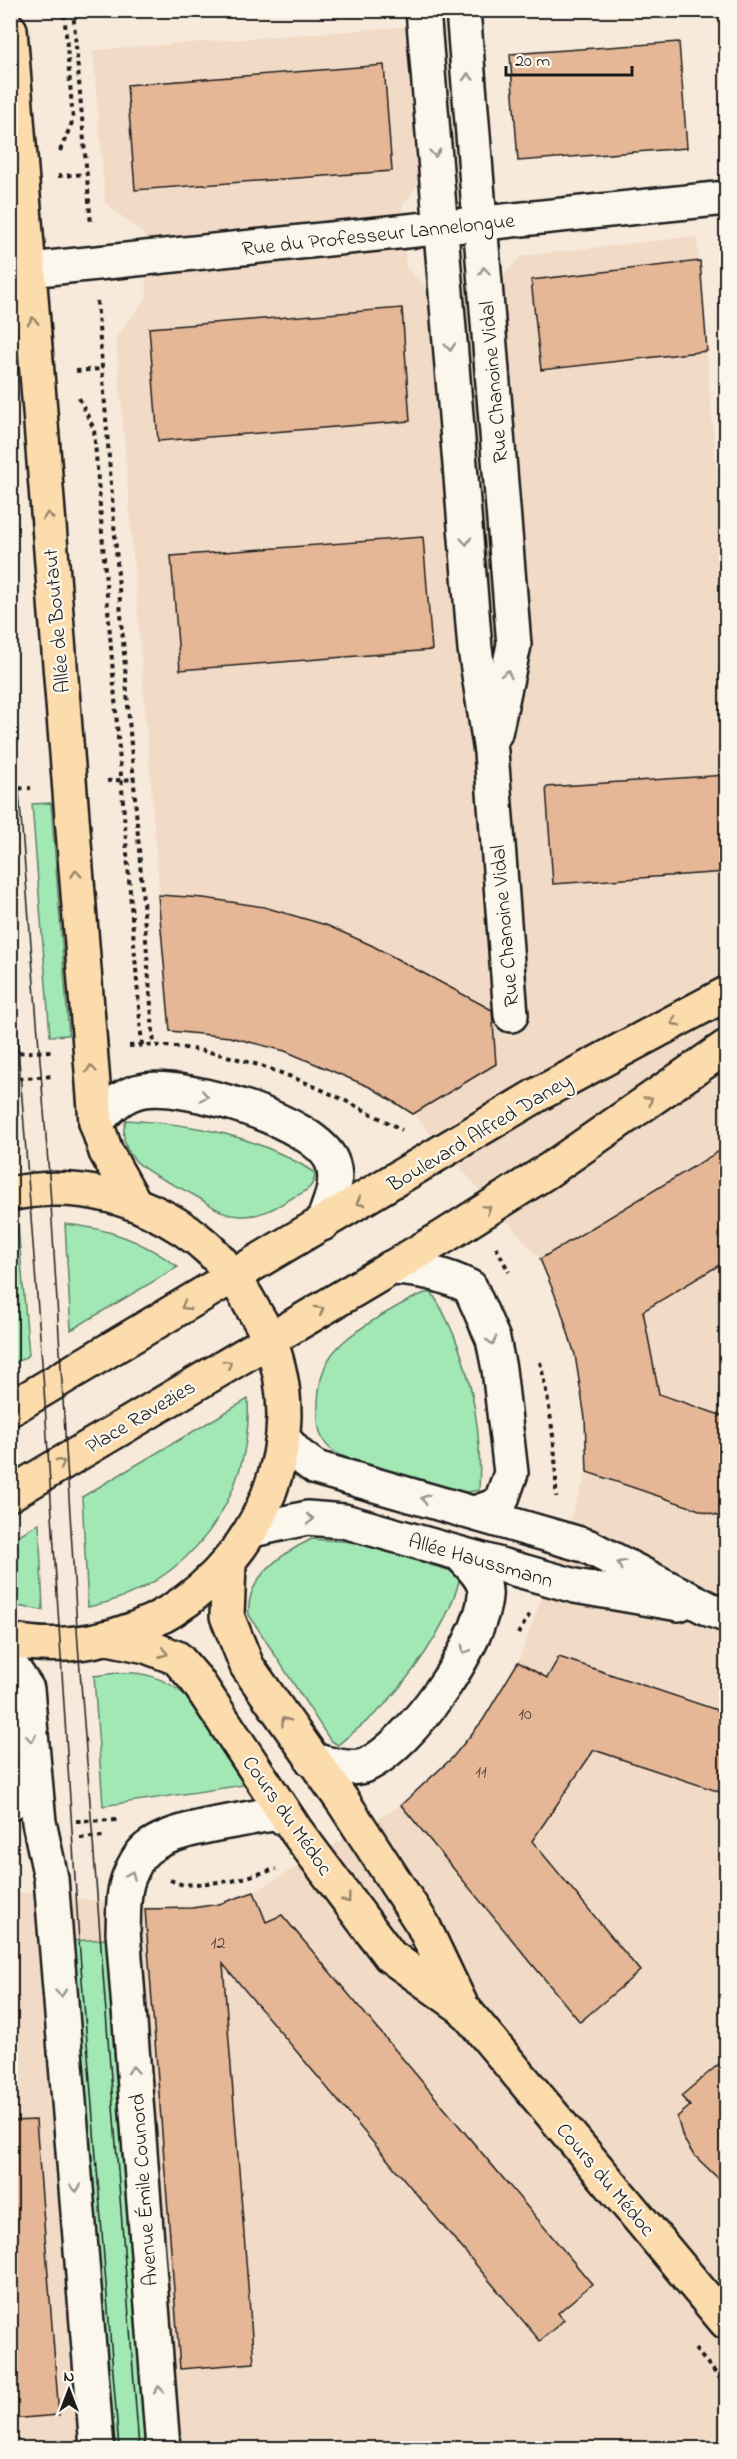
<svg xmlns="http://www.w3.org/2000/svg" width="737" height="2459" font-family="'Indie Flower',sans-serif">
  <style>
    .built { fill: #f2dbc6 }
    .green { fill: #a1e8b4; stroke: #5e8268; stroke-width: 1.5 }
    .building { fill: #e5b796; stroke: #1c1c1c; stroke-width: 1.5 }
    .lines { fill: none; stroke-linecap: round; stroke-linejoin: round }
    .minor-casing { stroke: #1c1c1c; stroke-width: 38 }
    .major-casing { stroke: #1c1c1c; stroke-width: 38 }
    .path { stroke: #1c1c1c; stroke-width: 4; stroke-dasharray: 4.5 4.5; stroke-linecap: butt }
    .minor { stroke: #fbf7ec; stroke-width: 33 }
    .major { stroke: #fcdcac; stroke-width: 33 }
    .tram { stroke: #1c1c1c; stroke-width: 1.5 }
    .oneway { stroke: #97948e }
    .oneway2 { stroke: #97866b }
    .labels { text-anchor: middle; stroke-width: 4.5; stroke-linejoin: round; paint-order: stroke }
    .number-label { font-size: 18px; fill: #4e433a }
    .street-label { font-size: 21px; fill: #1c1c1c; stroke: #fbf7ec }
  </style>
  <rect width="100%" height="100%" fill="#f7eadb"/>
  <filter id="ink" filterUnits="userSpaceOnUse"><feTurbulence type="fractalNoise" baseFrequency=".0167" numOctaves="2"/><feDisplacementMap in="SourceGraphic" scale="12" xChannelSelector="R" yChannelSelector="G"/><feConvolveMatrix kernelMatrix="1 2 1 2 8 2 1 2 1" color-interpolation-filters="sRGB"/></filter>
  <g filter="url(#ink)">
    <path class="built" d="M413,26L425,176L402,206L406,268L435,292L498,282L521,256L697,236L726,585V2448H11V1891L160,1908L219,1904L254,1892L401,1805L450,1760L483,1720L518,1662L587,1472L585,1418L575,1355L560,1307L540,1259L413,1114L372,1088L285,1051L230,1037L170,1031L116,336L147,297L144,234L105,203L93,50Z"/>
    <path class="green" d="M51,803L69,1035L50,1036L32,804Z
      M126,1120C194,1124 257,1135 315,1173C315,1188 304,1192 292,1198C275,1208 261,1217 241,1216C220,1215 209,1203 192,1194C163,1178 112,1163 126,1120Z
      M65,1224C108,1228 143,1241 178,1267L71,1330Z
      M18,1226L29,1355L11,1366V1228Z
      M425,1293H432C468,1349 483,1424 479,1490L463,1493L342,1456C324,1448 318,1435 318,1416C316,1361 334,1344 379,1317C394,1308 409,1299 425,1293Z
      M248,1399C253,1500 188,1587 88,1607L82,1497Z
      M39,1523L43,1610L10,1605L11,1540Z
      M312,1539L354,1542L461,1574C450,1621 418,1667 387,1702C373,1718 354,1731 338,1745L330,1740L249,1615C245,1578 282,1553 312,1539Z
      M117,1673C144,1671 166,1678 187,1697L244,1785L103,1806L94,1676Z
      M109,1939L149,2448H110L70,1941Z"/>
    <path class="building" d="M679,42L687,148L518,161L510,54Z
      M384,65L392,171L135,190L127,85Z
      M700,261L707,351L541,370L531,280Z
      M402,308L410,421L158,441L149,328Z
      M423,537L432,650L180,670L171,556Z
      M726,775V872L553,884L546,787Z
      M158,895L204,898L264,907L326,925L371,945L492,1010L496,1064L413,1114L372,1088L285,1051L230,1037L170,1031Z
      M726,1147V1261L643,1311L659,1394L726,1417V1519L587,1472L585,1418L575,1355L560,1307L540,1259Z
      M559,1657L726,1713V1794L594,1750L532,1841L640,1971L580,2022L401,1805L452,1758L483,1720L518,1662L547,1678Z
      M254,1892L266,1922L282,1915L592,2284L558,2313L564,2320L540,2341L223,1964L254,2363L180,2369L145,1909L192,1908L219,1904Z
      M726,2058V2186L693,2154L683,2138L677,2117L690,2106L681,2096Z
      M36,2120L59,2415L10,2419V2121Z"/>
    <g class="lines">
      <defs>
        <path id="minor" d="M423,10L475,649L491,752L511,1015
          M463,10L514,645L495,733
          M10,272L726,198
          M96,1122C110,1107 123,1093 145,1090C187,1084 315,1121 332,1162C340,1182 329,1205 322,1224
          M390,1268C420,1269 443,1274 470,1287L493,1339L499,1369L511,1473L500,1504L475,1513
          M283,1438L297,1454L316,1468L587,1546L711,1610L726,1615
          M253,1530L307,1518L344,1521L575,1586L679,1604
          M10,1664L27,1689L39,1822L51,1878L97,2448
          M312,1760C328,1763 350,1772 366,1765C410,1745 481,1645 485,1596C487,1579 470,1566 460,1554
          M10,1803L24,1793L34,1770
          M163,2448L123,1932C124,1914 122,1894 129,1877C133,1867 140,1853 149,1847C174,1828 229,1823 260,1816L274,1814L289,1820"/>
        <path id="major" d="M10,30L96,1122L106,1152L134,1202
          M10,1194C58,1184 107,1190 151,1211C200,1234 228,1262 253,1309C259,1319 266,1330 270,1341C310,1442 260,1556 171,1611C125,1639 64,1652 10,1640
          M10,1409L537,1095L726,994
          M10,1494L445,1236L549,1170L726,1047
          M229,1564L227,1616L247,1666L344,1803L423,1925L461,2005
          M108,1638L146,1646L177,1658L197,1681L297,1832L390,1956L463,2008L726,2322"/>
      </defs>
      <use href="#minor" class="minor-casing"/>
      <use href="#major" class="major-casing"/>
      <path class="path" d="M73,10L91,225
        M60,151L73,120L64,10
        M58,176L87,174
        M97,301L154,1045
        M76,371L102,369
        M79,398L94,429L142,1046
        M107,781L134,779
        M10,789L31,788
        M129,1046C224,1040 321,1086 402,1130
        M10,1053L53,1051
        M10,1079L53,1076
        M496,1247L509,1272
        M540,1362C550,1406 557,1451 556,1497
        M518,1634L531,1612
        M76,1821L120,1820
        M80,1838L106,1836
        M170,1880L183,1885L232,1881L276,1869
        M695,2349L726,2385"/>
      <use href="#minor" class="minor"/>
      <use href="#major" class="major"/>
      <path class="tram" d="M10,676L50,1188L78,1644L139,2448
        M10,940L44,1389L79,1941L119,2448"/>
    </g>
    <defs><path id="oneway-chevron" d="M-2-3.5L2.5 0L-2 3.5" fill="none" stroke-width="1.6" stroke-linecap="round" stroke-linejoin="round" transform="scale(1.5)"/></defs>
    <g class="oneway">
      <use href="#oneway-chevron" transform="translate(468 77) rotate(-94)"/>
      <use href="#oneway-chevron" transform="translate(435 153) rotate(85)"/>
      <use href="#oneway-chevron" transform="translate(484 271) rotate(-95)"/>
      <use href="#oneway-chevron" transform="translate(450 347) rotate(85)"/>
      <use href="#oneway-chevron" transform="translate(466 541) rotate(85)"/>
      <use href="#oneway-chevron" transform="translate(507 674) rotate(-78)"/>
      <use href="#oneway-chevron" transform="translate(204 1096) rotate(12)"/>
      <use href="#oneway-chevron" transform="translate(492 1341) rotate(73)"/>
      <use href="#oneway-chevron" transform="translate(425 1499) rotate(-164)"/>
      <use href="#oneway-chevron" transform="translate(310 1519)"/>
      <use href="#oneway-chevron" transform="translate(621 1564) rotate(-153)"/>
      <use href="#oneway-chevron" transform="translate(465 1650) rotate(120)"/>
      <use href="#oneway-chevron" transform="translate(31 1738) rotate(85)"/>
      <use href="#oneway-chevron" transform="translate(131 1875) rotate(-67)"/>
      <use href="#oneway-chevron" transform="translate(61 1993) rotate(85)"/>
      <use href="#oneway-chevron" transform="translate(133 2070) rotate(-94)"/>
      <use href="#oneway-chevron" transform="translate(76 2188) rotate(85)"/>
      <use href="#oneway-chevron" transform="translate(159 2390) rotate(-95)"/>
    </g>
    <g class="oneway2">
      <use href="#oneway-chevron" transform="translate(33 321) rotate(-94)"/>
      <use href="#oneway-chevron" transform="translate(48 516) rotate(-94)"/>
      <use href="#oneway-chevron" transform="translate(76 874) rotate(-94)"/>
      <use href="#oneway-chevron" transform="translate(675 1022) rotate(152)"/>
      <use href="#oneway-chevron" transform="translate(91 1069) rotate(-95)"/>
      <use href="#oneway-chevron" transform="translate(649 1100) rotate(-35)"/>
      <use href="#oneway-chevron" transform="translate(360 1202) rotate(150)"/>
      <use href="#oneway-chevron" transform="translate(487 1209) rotate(-32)"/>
      <use href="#oneway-chevron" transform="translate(185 1306) rotate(150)"/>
      <use href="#oneway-chevron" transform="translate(320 1310) rotate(-31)"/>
      <use href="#oneway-chevron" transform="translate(228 1364) rotate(-30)"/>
      <use href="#oneway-chevron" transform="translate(61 1463) rotate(-30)"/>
      <use href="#oneway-chevron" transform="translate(164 1653) rotate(22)"/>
      <use href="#oneway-chevron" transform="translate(285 1721) rotate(-125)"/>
      <use href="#oneway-chevron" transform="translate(347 1899) rotate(53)"/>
    </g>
  </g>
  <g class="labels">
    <g class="number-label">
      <text x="525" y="1719">10</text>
      <text x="481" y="1777">11</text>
      <text x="218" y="1948">12</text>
    </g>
    <g class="street-label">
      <text transform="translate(378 234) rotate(-6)" y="7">Rue du Professeur Lannelongue</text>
      <text transform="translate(493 382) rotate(-95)" y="7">Rue Chanoine Vidal</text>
      <text transform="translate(56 621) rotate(-95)" y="7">Allée de Boutaut</text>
      <text transform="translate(504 926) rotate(-95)" y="7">Rue Chanoine Vidal</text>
      <text transform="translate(479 1132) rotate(-31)" y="7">Boulevard Alfred Daney</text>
      <text transform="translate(140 1416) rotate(-31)" y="7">Place Ravezies</text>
      <text transform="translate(481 1560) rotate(16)" y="7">Allée Haussmann</text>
      <text transform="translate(288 1815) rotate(55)" y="7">Cours du Médoc</text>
      <text transform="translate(606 2179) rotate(50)" y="7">Cours du Médoc</text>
      <text transform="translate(143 2190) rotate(-94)" y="7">Avenue Émile Counord</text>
    </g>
  </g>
  <rect width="737" height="2459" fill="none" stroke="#fbf7ec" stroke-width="36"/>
  <rect x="18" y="18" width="701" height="2423" fill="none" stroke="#1c1c1c" stroke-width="2" filter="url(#ink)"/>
  <g transform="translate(69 2390)" stroke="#fbf7ec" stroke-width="4.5" paint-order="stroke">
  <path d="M0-4.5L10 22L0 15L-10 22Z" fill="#1c1c1c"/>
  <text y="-9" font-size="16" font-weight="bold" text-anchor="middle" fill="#1c1c1c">N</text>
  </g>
  <path d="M506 66v9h126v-9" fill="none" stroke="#1c1c1c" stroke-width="3"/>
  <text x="515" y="66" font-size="18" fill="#1c1c1c" stroke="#fbf7ec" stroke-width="4.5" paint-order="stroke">20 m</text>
</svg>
